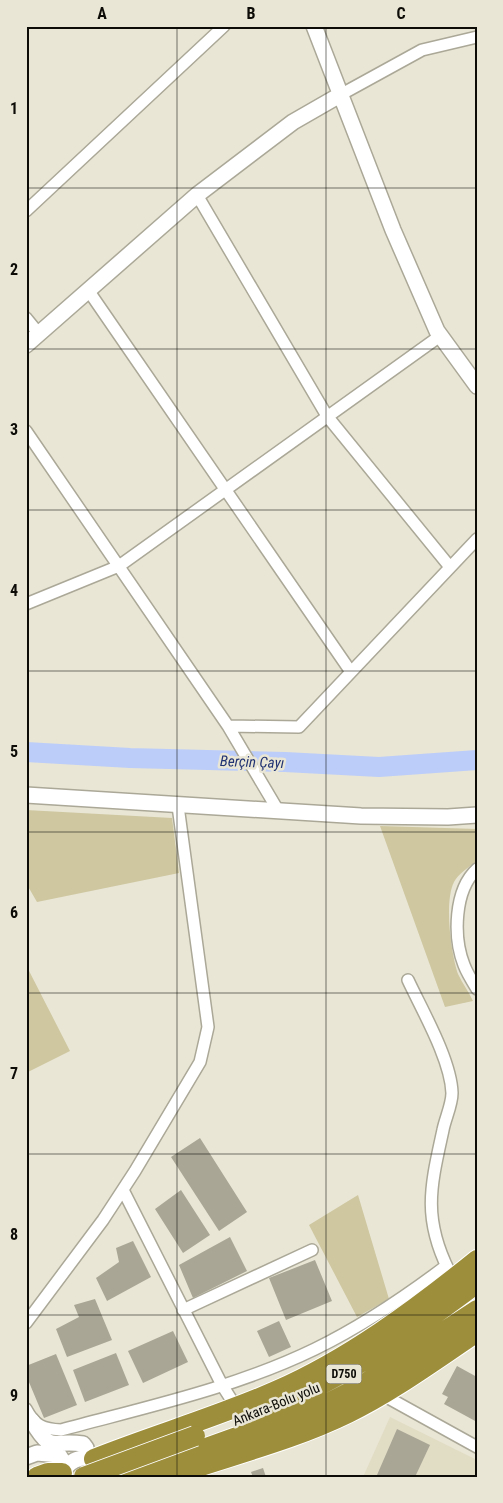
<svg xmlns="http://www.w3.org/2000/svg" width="503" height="1503" font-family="'Roboto Condensed',sans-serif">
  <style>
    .built { fill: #e1dcc4 }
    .green { fill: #cec7a0 }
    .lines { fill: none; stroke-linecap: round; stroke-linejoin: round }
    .river { stroke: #bccdf9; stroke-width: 20 }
    .building { fill: #a9a696 }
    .street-casing { stroke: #aba898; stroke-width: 14 }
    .secondary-casing { stroke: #aba898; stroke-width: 18 }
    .highway-casing { stroke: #fff; stroke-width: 22 }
    .street { stroke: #fff; stroke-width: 11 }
    .secondary { stroke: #fff; stroke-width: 15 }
    .highway { stroke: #9d8e3b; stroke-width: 20 }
    .highway-bridge-casing { stroke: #fff; stroke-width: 22; stroke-linecap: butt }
    .highway-bridge { stroke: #9d8e3b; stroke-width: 20 }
    .grid { fill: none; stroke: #0d0c07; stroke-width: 1; stroke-opacity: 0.55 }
    .labels { text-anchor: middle; stroke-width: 5; stroke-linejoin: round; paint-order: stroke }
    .shield { fill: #e9e6d5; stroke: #4f4d45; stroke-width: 1 }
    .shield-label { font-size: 12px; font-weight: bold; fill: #0d0c07 }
    .street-label { font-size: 14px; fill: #0d0c07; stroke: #e9e6d5 }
    .water-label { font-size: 15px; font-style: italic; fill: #213372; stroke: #e9e6d5 }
    .neatline { fill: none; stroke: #0d0c07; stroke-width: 2 }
    .grid-label { font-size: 16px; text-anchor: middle; font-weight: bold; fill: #0d0c07 }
  </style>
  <rect width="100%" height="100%" fill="#e9e6d5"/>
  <path class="built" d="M390,1417L477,1460V1477H363Z"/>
  <path class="green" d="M26,810L172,818L179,873L37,902L26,883Z
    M380,826L477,829V861C469,867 459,873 454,882C444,902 451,953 458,974C462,983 469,992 473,1001L445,1007Z
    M26,965L70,1051L26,1073Z
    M358,1195L389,1299L357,1317L309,1225Z"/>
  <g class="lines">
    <path class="river" d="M26,752L130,758L285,762L379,767L477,760"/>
  </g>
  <path class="building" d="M200,1138L247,1212L219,1231L171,1157Z
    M181,1190L210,1235L183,1253L155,1209Z
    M230,1237L247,1271L193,1298L179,1265Z
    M133,1241L151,1277L107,1301L96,1278L119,1262L116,1248Z
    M315,1260L332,1301L286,1320L269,1278Z
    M95,1299L112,1340L67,1357L56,1329L79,1317L74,1305Z
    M279,1321L291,1347L269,1357L257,1331Z
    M173,1331L188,1362L143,1383L128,1351Z
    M116,1353L129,1385L85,1402L73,1370Z
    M56,1354L77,1405L44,1418L26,1375V1366Z
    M457,1366L477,1377V1422L444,1404L448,1397L442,1394Z
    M397,1429L430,1445L415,1477H381L377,1475Z
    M263,1468L266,1477H253L251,1472Z"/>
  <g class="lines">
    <defs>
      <path id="street" d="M340,95L422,50L477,37
        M197,195L327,416L450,567
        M26,211L224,26
        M88,290L351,672
        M26,318L39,334
        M26,431L228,726L279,812
        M26,604L119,566L440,336
        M228,726L299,727L477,539
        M477,869C454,890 453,937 464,965C467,973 472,981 477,989
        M408,980C422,1010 451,1060 452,1093C452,1105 445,1119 443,1130C431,1185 422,1217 449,1271
        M123,1190L222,1385L236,1407
        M183,1310L312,1250
        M26,1323L103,1220L135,1171L200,1062L208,1027L178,806
        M383,1395L477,1447
        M26,1409C35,1426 43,1429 61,1430C146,1407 235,1388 315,1349C362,1326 405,1297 446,1266"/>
      <path id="secondary" d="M314,26L393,230L437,331L477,386
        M26,345L197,195L293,122L340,95
        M26,795L361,816L448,817L477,815
        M32,1421C52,1455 51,1439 83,1444L86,1448L87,1457
        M26,1457L37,1453L59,1455L66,1466
        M61,1477C66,1461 80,1455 95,1459"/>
      <path id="highway" d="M263,1411C343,1379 408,1335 477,1283
        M94,1459C154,1435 217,1417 276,1391C349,1359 415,1310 477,1260
        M37,1477L48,1473H62
        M126,1477L323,1406L358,1388L477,1310
        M168,1477C227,1456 291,1441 348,1413C393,1391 435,1360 477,1332"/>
    </defs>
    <use href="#street" class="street-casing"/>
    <use href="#secondary" class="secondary-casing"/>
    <use href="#highway" class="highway-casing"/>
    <use href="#street" class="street"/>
    <use href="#secondary" class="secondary"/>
    <use href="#highway" class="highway"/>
    <defs>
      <path id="highway-bridge" d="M84,1477L195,1436"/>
    </defs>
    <use href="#highway-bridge" class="highway-bridge-casing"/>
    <use href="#highway-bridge" class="highway-bridge"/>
  </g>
  <path class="grid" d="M177,26V1477M326,26V1477M26,188H477M26,349H477M26,510H477M26,671H477M26,832H477M26,993H477M26,1154H477M26,1315H477"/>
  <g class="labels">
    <rect class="shield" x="326.5" y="1364.5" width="35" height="19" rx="4"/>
    <g class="shield-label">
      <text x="344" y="1378">D750</text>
    </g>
    <g class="street-label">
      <text transform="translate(276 1404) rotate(-22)" y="5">Ankara-Bolu yolu</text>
    </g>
    <g class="water-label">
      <text transform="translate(252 762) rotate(2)" y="5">Berçin Çayı</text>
    </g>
  </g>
  <rect width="503" height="1503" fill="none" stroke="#e9e6d5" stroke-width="55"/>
  <rect x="28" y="28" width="448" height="1448" class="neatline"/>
  <g class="grid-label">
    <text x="102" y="19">A</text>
    <text x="251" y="19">B</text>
    <text x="401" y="19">C</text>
    <text x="14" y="114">1</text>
    <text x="14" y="275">2</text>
    <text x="14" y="435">3</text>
    <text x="14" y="596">4</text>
    <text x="14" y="757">5</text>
    <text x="14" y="918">6</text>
    <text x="14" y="1079">7</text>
    <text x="14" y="1240">8</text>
    <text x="14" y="1401">9</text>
  </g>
</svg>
